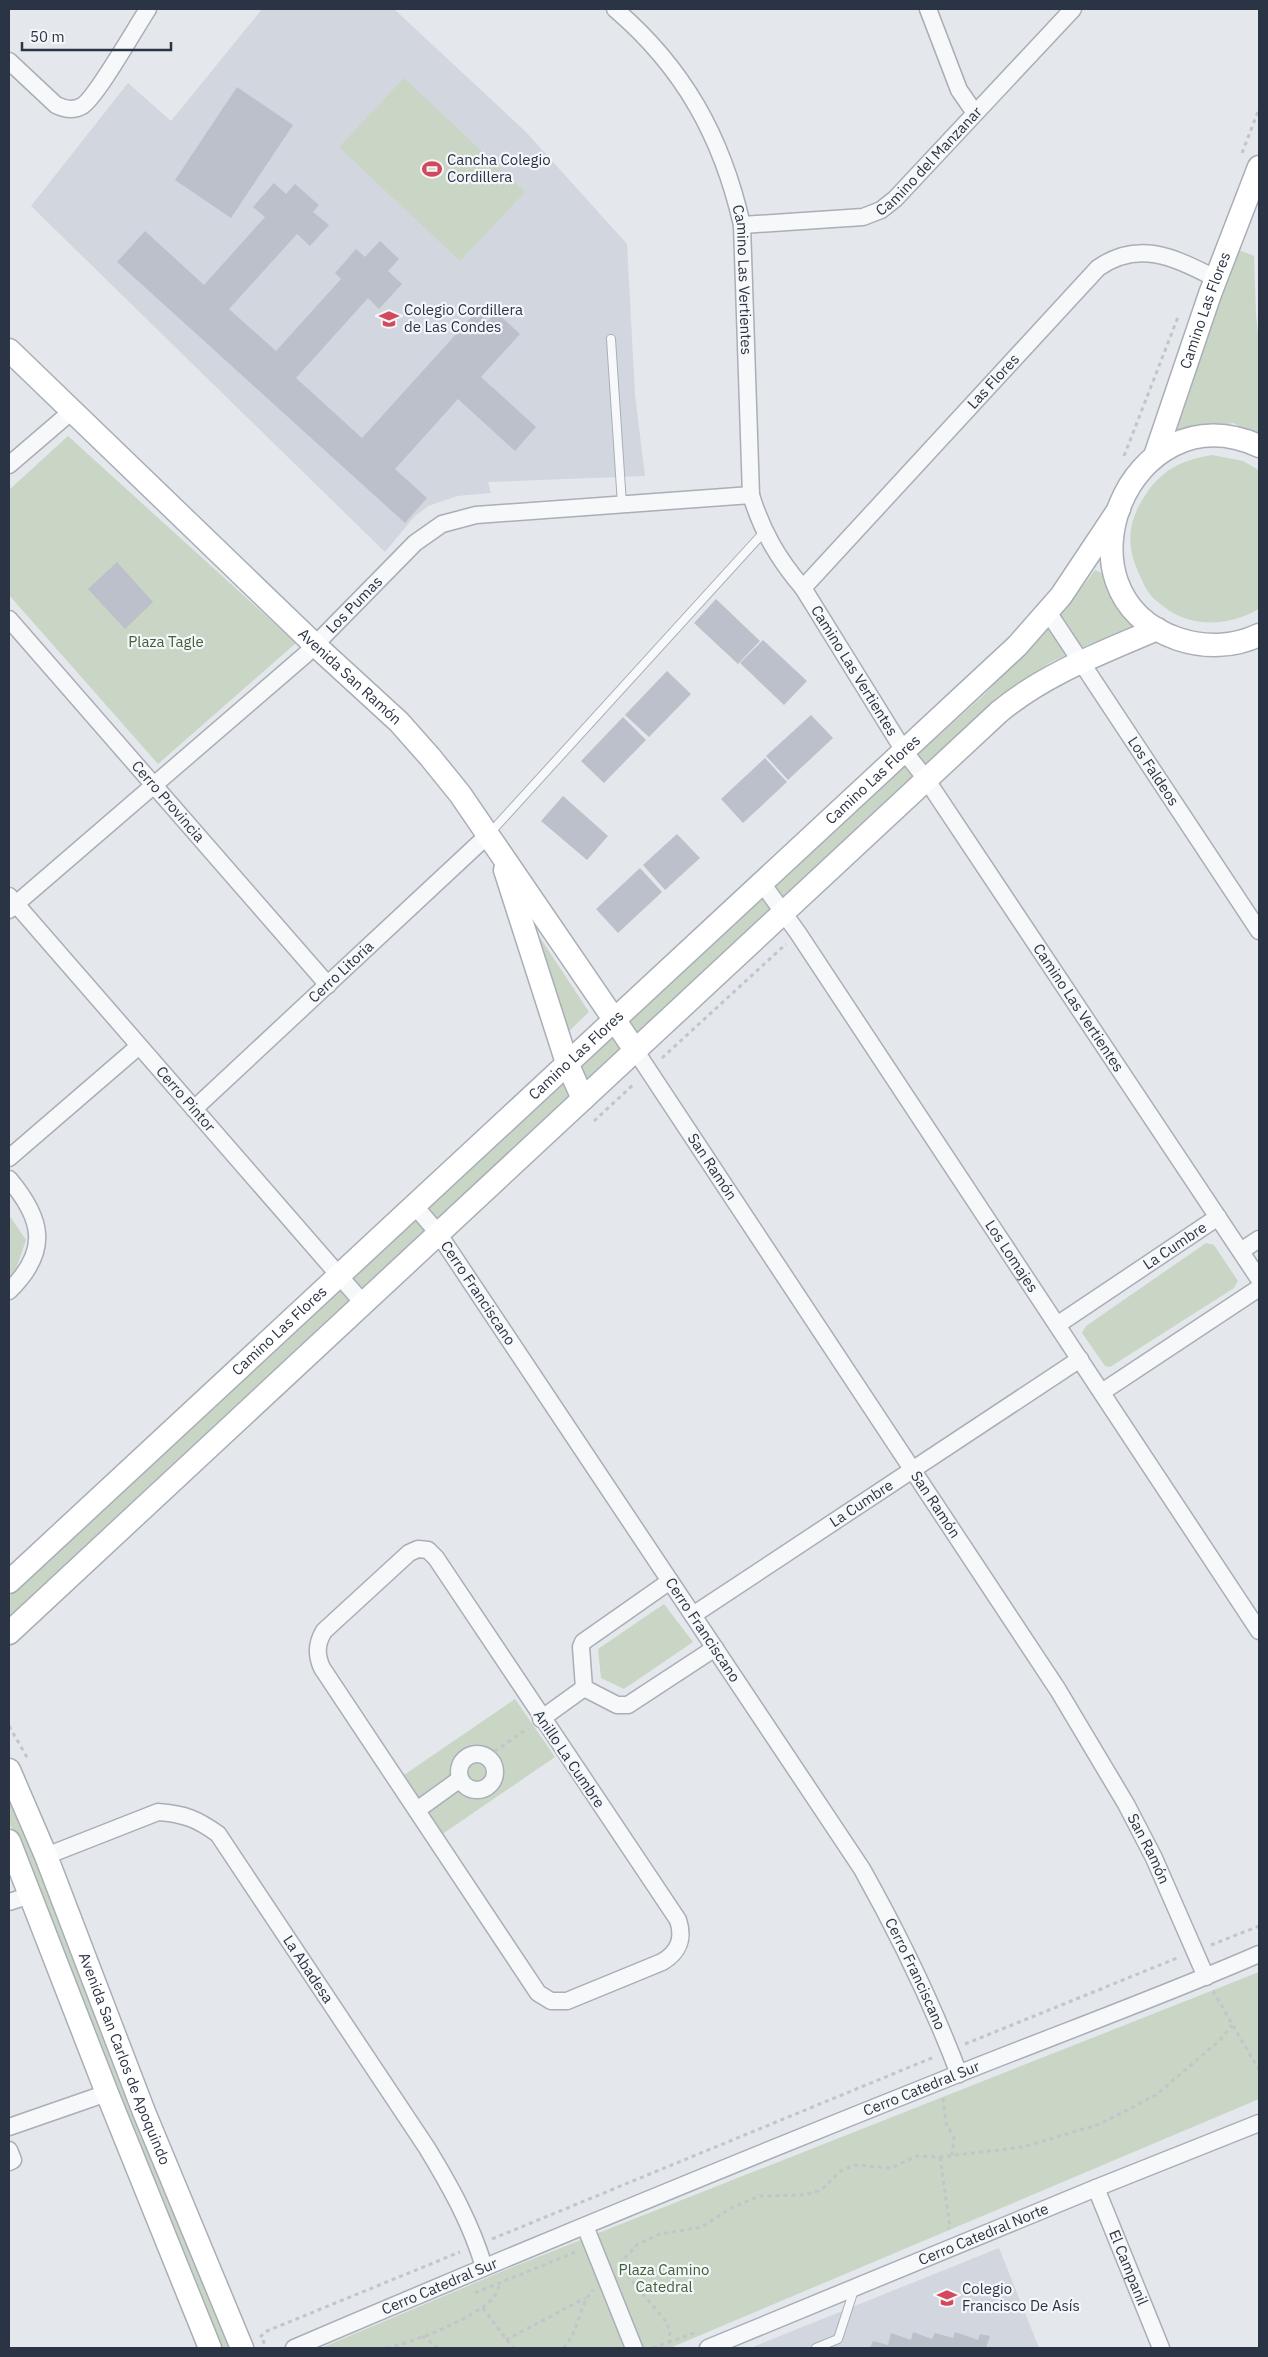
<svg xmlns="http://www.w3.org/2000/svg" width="1268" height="2357" font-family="'IBM Plex Sans',sans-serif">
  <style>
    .built { fill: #d2d6de }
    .green { fill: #c9d6c5 }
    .building { fill: #bbc0ca }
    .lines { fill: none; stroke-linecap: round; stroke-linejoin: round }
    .lane-casing { stroke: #a9aeb7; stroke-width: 10 }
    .street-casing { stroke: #a9aeb7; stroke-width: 19 }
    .secondary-casing { stroke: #a9aeb7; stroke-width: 25 }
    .path { stroke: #c2c5cb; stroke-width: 3; stroke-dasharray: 4 4; stroke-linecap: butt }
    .lane { stroke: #f7f8fa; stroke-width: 8 }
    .street { stroke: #f7f8fa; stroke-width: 16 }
    .secondary { stroke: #fff; stroke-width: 22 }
    .labels { text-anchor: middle; stroke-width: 4.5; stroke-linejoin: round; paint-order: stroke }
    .street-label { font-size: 15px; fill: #2b3445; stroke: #f4f6f9 }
    .poi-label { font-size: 15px; fill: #2b3445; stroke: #f4f6f9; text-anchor: start }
    .park-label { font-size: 15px; fill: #3f6138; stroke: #f4f6f9 }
  </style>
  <rect width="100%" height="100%" fill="#e4e7ec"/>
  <path class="built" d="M262,9H394L525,131L627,244L635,395L645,476L488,482L491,493L457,496L428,506L414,517L385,552L31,206L128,83L171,121Z
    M999,2248L1039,2348H750Z"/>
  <path class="green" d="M404,78L525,192L460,261L339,147Z
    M1239,250L1254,256L1256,315L1259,343V435L1233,423L1175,432L1205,326Z
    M68,436L296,643L158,764L9,595V490Z
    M1212,455L1243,461L1259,470V609C1229,626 1191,629 1163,606C1158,602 1152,598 1149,593C1145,588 1143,582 1140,576C1125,544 1127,521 1148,491C1165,468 1183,460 1212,455Z
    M1095,570L1104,574L1108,583L1139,631L1090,644L1051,662L1012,688L587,1079L9,1616V1597L605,1036L985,694L1065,610Z
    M537,933L589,1012L568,1032Z
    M9,1215L26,1240L14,1275L9,1279Z
    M1206,1243L1214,1245L1238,1281L1234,1288L1110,1367L1105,1366L1082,1333L1086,1326Z
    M664,1604L693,1642L624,1689L601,1678L598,1649Z
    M515,1699L555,1757L441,1835L401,1777Z
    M9,1796L22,1827L234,2348H223C153,2172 79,1998 9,1822Z
    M1259,1972V2099L670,2348H321L515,2266Z"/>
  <path class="building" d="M237,87L293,125L231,218L175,180Z
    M274,183L286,194L295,184L319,205L313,212L329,225L310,246L297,234L229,309L276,351L341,279L335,273L356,249L365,257L380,241L399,259L388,271L402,284L379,309L368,298L296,378L362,438L477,311L488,321L496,312L520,334L481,377L536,427L515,451L458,399L395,469L427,498L405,523L117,262L145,231L204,285L265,217L253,207Z
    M117,562L153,602L125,629L88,589Z
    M716,599L760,641L738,664L694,623Z
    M763,640L807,681L784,705L740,663Z
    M667,671L691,694L649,737L625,715Z
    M811,715L833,738L788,780L766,756Z
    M623,717L646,740L604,783L581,761Z
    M765,758L787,782L743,823L721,799Z
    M563,796L608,836L587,860L541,821Z
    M677,834L700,858L665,890L643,865Z
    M640,868L662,892L618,933L596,909Z
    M913,2332L932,2339L935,2333L953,2338L955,2332L978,2340L980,2334L990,2336L986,2348H870L873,2341L888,2345L891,2333L911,2340Z"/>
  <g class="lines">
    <defs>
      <path id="lane" d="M611,339L622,504
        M490,833L764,532
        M816,2348L838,2339L854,2290"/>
      <g id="street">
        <path id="s1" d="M615,9C684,68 722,137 742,225L751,495C762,531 778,559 803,588L904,751L926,779L1259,1279"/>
        <path d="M928,9L959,90L975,113"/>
        <path d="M9,61L56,105C64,109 73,111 82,106C96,98 136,27 148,9"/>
        <path id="s2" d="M742,225L863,217L881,210L895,199L1073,9"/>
        <path d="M9,465L72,411"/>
        <path id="s3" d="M803,588L1098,268C1139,239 1175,258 1215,278"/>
        <path id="s4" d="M1048,612L1259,931"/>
        <path id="s5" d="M9,619L328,985"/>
        <path id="s6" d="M762,883L798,933L1259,1631"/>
        <path id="s7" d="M9,896L363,1303"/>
        <path id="s8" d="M9,910L305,655L415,543L442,524L476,515L751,495"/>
        <path id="s9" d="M635,1050L1058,1690L1126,1804L1154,1858L1206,1977"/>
        <path id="s10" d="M194,1109L489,834"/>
        <path d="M9,1158L139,1046"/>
        <path d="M9,1179C43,1219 50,1251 9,1291"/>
        <path id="s11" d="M414,1205L438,1233L862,1869C899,1935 932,2003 959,2074"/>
        <path d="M1241,1251L1259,1239"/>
        <path id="s12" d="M1057,1325L1218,1217"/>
        <path d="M1102,1392L1259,1288"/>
        <path d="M418,1549L428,1550L436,1558L678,1920C684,1938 679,1952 662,1962L567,2001H551L538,1993L322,1668C316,1655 316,1644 324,1631L409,1553Z"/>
        <path id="s13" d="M693,1615L1080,1359"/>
        <path d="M584,1688L581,1647L583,1642L670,1581"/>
        <path d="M584,1688L617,1705H628L715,1648"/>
        <path d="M541,1719L584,1688"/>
        <circle cx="477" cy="1772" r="18"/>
        <path d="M417,1810L460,1779"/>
        <path id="s14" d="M46,1856L158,1812C185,1814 197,1819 218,1834L427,2148C450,2186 471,2223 484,2267"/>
        <path d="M9,1902L31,1895"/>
        <path d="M9,2127L107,2093"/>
        <path d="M9,2150L13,2160L9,2162"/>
        <path id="s15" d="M1096,2188L1161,2348"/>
        <path d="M585,2226L634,2348"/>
        <path id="s16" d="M294,2348C514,2254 735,2163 958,2074C1058,2034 1160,1997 1259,1954"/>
        <path id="s17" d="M708,2348L1096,2188L1259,2123"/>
      </g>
      <g id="secondary">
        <path id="s18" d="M9,350L315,645L399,722L430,757L460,794L635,1050"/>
        <path d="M1259,446C1130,387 1046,594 1178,639C1205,648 1234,647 1259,635"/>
        <path id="s19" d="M1155,456L1210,294L1259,167"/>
        <path d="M505,870L567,1063L583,1099"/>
        <path id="s20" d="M9,1582L1017,646L1061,596L1119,509"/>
        <path d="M9,1633L999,712C1046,673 1102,653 1157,629"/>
        <path id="s21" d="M9,1770L46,1856L144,2112L242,2348"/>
        <path d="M9,1841L107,2093L210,2348"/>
      </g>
    </defs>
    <use href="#lane" class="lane-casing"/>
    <use href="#street" class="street-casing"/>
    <use href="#secondary" class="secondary-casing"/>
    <path class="path" d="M1242,153L1259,109
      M1124,456L1178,317
      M662,1058L786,944
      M594,1121L635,1083
      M9,1726L28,1759
      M488,1756L528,1728
      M1211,1945L1259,1926
      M1213,1991L1259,2070
      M965,2044L1180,1957
      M943,2098L946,2123L954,2138L952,2155
      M940,2157L950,2227L948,2229
      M492,2239L934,2057
      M619,2264L638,2244L660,2234L702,2227L731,2208L760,2196L805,2195L821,2190L842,2170L856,2165L891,2168L917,2156L940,2157L1023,2147L1100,2124L1156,2095L1220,2040L1232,2025
      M622,2269L664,2319L670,2330L669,2343
      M475,2293L578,2251
      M483,2308L513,2348
      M422,2336L438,2348
      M260,2337L267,2331L460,2252
      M263,2340L266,2348
      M506,2340L585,2298
      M387,2348C415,2342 475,2318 493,2298C497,2294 498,2288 500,2284
      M563,2348C580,2331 578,2306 593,2290
      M653,2348L697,2332"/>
    <use href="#lane" class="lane"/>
    <use href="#street" class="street"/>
    <use href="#secondary" class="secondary"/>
  </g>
  <defs>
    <symbol id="stadium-bare" viewBox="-9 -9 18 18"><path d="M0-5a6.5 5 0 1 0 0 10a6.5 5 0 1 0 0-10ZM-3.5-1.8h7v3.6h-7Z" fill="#d1495b" stroke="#f4f6f9" stroke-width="2.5" paint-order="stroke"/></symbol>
    <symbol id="school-bare" viewBox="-9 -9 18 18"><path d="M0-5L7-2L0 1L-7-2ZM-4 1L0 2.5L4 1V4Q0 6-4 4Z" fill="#d1495b" stroke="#f4f6f9" stroke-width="2.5" paint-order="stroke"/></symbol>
  </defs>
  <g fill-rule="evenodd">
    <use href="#stadium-bare" x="418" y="155" width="28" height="28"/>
    <use href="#school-bare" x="375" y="305" width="28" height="28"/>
    <use href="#school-bare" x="933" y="2284" width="28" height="28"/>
  </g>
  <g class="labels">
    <g class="street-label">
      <text dy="5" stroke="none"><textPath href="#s2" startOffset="209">Camino del Manzanar</textPath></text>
      <text dy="5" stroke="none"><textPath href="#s1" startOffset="310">Camino Las Vertientes</textPath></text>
      <text dy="5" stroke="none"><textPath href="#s19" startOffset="154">Camino Las Flores</textPath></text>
      <text dy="5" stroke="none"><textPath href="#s3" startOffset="281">Las Flores</textPath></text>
      <text dy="5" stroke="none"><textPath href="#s8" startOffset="461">Los Pumas</textPath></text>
      <text dy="5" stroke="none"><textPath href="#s1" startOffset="730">Camino Las Vertientes</textPath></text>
      <text dy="5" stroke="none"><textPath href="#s18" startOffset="472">Avenida San Ramón</textPath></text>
      <text dy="5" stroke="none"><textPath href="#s4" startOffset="191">Los Faldeos</textPath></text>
      <text dy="5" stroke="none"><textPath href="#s20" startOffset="1179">Camino Las Flores</textPath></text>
      <text dy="5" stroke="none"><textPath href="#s5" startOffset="242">Cerro Provincia</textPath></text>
      <text dy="5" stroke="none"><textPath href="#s10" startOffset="201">Cerro Litoria</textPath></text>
      <text dy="5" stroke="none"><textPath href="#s1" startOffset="1135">Camino Las Vertientes</textPath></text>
      <text dy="5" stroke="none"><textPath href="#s20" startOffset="774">Camino Las Flores</textPath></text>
      <text dy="5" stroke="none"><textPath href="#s7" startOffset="269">Cerro Pintor</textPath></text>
      <text dy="5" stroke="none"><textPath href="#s9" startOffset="140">San Ramón</textPath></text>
      <text dy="5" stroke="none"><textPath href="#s12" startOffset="142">La Cumbre</textPath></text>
      <text dy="5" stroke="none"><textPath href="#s6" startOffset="449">Los Lomajes</textPath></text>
      <text dy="5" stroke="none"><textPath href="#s11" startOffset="109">Cerro Franciscano</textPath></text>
      <text dy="5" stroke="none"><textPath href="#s20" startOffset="369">Camino Las Flores</textPath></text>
      <text dy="5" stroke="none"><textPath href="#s13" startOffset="202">La Cumbre</textPath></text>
      <text dy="5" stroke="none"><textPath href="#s9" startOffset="545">San Ramón</textPath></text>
      <text dy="5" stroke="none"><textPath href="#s11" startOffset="514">Cerro Franciscano</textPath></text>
      <text transform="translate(569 1759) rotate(56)" y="5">Anillo La Cumbre</text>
      <text dy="5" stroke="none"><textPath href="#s9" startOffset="950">San Ramón</textPath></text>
      <text dy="5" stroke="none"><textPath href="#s14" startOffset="348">La Abadesa</textPath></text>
      <text dy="5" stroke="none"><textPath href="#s11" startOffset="919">Cerro Franciscano</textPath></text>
      <text dy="5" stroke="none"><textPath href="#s21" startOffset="311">Avenida San Carlos de Apoquindo</textPath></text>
      <text dy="5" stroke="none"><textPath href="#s16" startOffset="679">Cerro Catedral Sur</textPath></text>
      <text dy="5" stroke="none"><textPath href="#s17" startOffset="298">Cerro Catedral Norte</textPath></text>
      <text dy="5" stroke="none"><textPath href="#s15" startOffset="86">El Campanil</textPath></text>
      <text dy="5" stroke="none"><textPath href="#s16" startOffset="158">Cerro Catedral Sur</textPath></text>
    </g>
    <g class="poi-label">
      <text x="447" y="165">Cancha Colegio<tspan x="447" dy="17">Cordillera</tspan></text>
      <text x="404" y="315">Colegio Cordillera<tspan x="404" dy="17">de Las Condes</tspan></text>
      <text x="962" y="2294">Colegio<tspan x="962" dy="17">Francisco De Asís</tspan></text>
    </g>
    <g class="park-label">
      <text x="166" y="647">Plaza Tagle</text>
      <text x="664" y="2275">Plaza Camino<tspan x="664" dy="17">Catedral</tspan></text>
    </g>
  </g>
  <rect width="1268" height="2357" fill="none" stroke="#2b3445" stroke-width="20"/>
  <path d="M22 42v8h149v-8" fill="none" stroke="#2b3445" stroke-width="2.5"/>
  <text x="30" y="42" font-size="15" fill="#2b3445" stroke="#f4f6f9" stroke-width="4" paint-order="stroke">50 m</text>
</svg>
